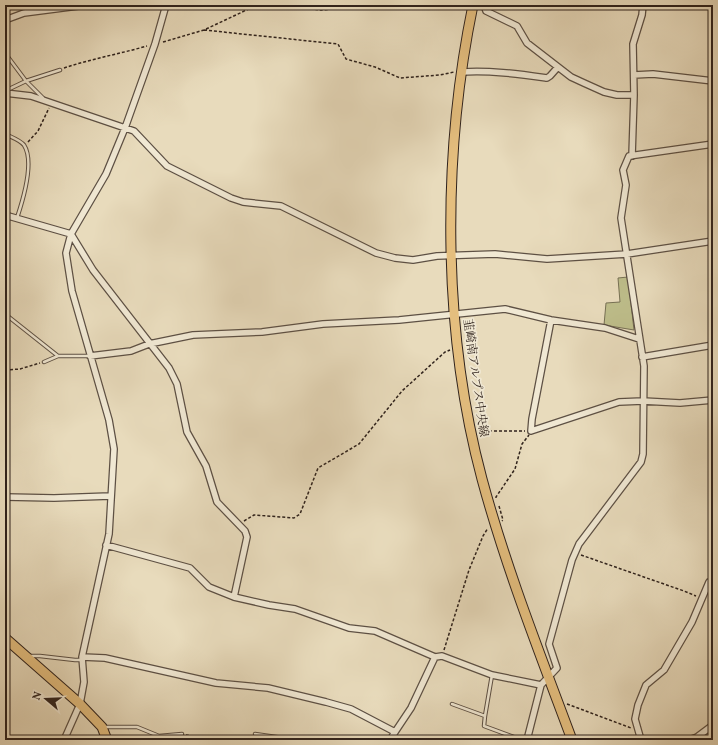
<svg xmlns="http://www.w3.org/2000/svg" width="718" height="745" font-family="Vollkorn,'Noto Serif JP',serif">
  <style>
    .green { fill: #bebe8b; stroke: #767054 }
    .lines { fill: none; stroke-linecap: round; stroke-linejoin: round }
    .stream { stroke: #6d7e76; stroke-width: 2 }
    .service-casing { stroke: #5d5044; stroke-width: 4.5 }
    .minor-casing { stroke: #5d5044; stroke-width: 8 }
    .primary-casing { stroke: #2f221c; stroke-width: 11 }
    .path { stroke: #2f221c; stroke-width: 1.5; stroke-dasharray: 3 2; stroke-linecap: butt }
    .service { stroke: #f0e8d3; stroke-width: 2.5 }
    .minor { stroke: #f0e8d3; stroke-width: 5.5 }
    .primary { stroke: #e4be7e; stroke-width: 9 }
    .labels { text-anchor: middle; stroke-width: 3.5; stroke-linejoin: round; paint-order: stroke }
    .street-label { font-size: 12px; fill: #2f221c; stroke: #f0e8d3 }
  </style>
  <rect width="100%" height="100%" fill="#e8dbbc"/>
  <filter id="stains"><feTurbulence type="fractalNoise" baseFrequency=".005" numOctaves="4"/><feColorMatrix values="0 0 0 0 .2 0 0 0 0 .09 0 0 0 0 .02 0 0 0 .5 -.17"/></filter>
  <radialGradient id="worn" r=".72"><stop offset=".6" stop-color="#630" stop-opacity="0"/><stop offset="1" stop-color="#630" stop-opacity=".3"/></radialGradient>
  <path class="green" d="M628,277L634,330L604,325L606,303L620,302L618,278Z"/>
  <g class="lines">
    <path class="stream" d="M698,740L713,729"/>
    <defs>
      <path id="service" d="M5,53L26,81L43,98
        M5,91L26,81L60,70
        M5,134C11,137 20,140 24,145C35,162 23,200 17,218
        M5,314L58,356H89
        M44,362L58,356
        M31,656H40L75,660H81
        M452,704L485,716L484,726L522,740
        M485,716L492,675
        M104,727H137L159,736L182,734
        M255,734L297,740"/>
      <path id="minor" d="M484,5L486,11L517,26L527,43L571,77L584,83L604,92L617,95H634
        M5,20L24,13L86,5
        M461,72C490,70 518,74 547,78L550,76L558,67
        M634,75L653,74L713,81
        M712,81L713,94
        M5,93L31,96L134,131L167,166L231,198L243,202L281,206L376,253L395,258L413,260L437,256L495,254L547,259L627,254L713,241
        M632,156L634,95L633,44L642,15L643,5
        M5,215L71,234L93,270L169,368L177,384L187,432L206,466L217,502L245,531L247,537L234,597
        M551,320L532,419L531,431L619,402L643,401L680,403L713,400
        M90,356L131,351L149,344L193,335L262,332L323,324L399,320L505,309L551,320L605,328L639,339
        M642,357L713,345
        M5,497L54,498L110,496
        M106,545L190,568L209,587L234,597L269,605L295,609L349,628L375,631L435,657L442,656L492,675L541,685
        M82,657L105,658L216,683L268,688L326,702L351,709L395,732L390,740
        M395,732L411,708L435,657
        M64,740L80,704L84,682L82,657L109,534L114,449L109,420L72,291L66,253L71,234L106,174L125,128L155,44L166,5
        M527,740L541,685L557,668L549,644L572,560L579,544L641,462L643,454L644,366L621,218L626,185L623,170L629,156L713,144
        M641,740L635,719L638,705L646,685L664,670L692,622L709,582L713,583
        M689,740L697,737L713,725"/>
      <path id="primary" d="M473,5C442,155 442,330 482,479C506,568 540,654 572,740
        M5,638L80,704L102,727L107,740"/>
    </defs>
    <use href="#service" class="service-casing"/>
    <use href="#minor" class="minor-casing"/>
    <use href="#primary" class="primary-casing"/>
    <path class="path" d="M275,5L321,10L332,9L347,5
      M204,30L338,44L346,59L375,67L400,78L440,75L454,72
      M163,42L204,30L257,5
      M64,68C91,59 119,54 147,46
      M28,142L38,131L49,108
      M5,370L20,369L40,363
      M479,431H525
      M496,498V497L515,469L522,444L529,435
      M499,506L503,520L502,521
      M244,521L254,515L294,518L300,514L318,468L359,444L402,391L445,352L450,350
      M581,555L684,591L696,596
      M444,650L469,570L483,536L488,528
      M567,704L631,728
      M186,735L215,740
      M241,740L252,736"/>
    <use href="#service" class="service"/>
    <use href="#minor" class="minor"/>
    <use href="#primary" class="primary"/>
  </g>
  <g class="labels">
    <g class="street-label">
      <text transform="translate(476 378) rotate(82)" y="4">韮崎南アルプス中央線</text>
    </g>
  </g>
  <rect width="718" height="745" fill="none" stroke="#e8dbbc" stroke-width="20"/>
  <rect x="6" y="6" width="706" height="733" fill="none" stroke="#2f221c" stroke-width="2"/>
  <rect x="10" y="10" width="698" height="725" fill="none" stroke="#2f221c"/>
  <g transform="translate(46 699) rotate(289)" stroke="#f0e8d3" stroke-width="3" paint-order="stroke">
  <path d="M0-3L7 15L0 10L-7 15Z" fill="#2f221c"/>
  <text y="-6" font-size="11" font-weight="bold" text-anchor="middle" fill="#2f221c">N</text>
  </g>
  <rect width="100%" height="100%" filter="url(#stains)"/>
  <rect width="100%" height="100%" fill="url(#worn)"/>
</svg>
